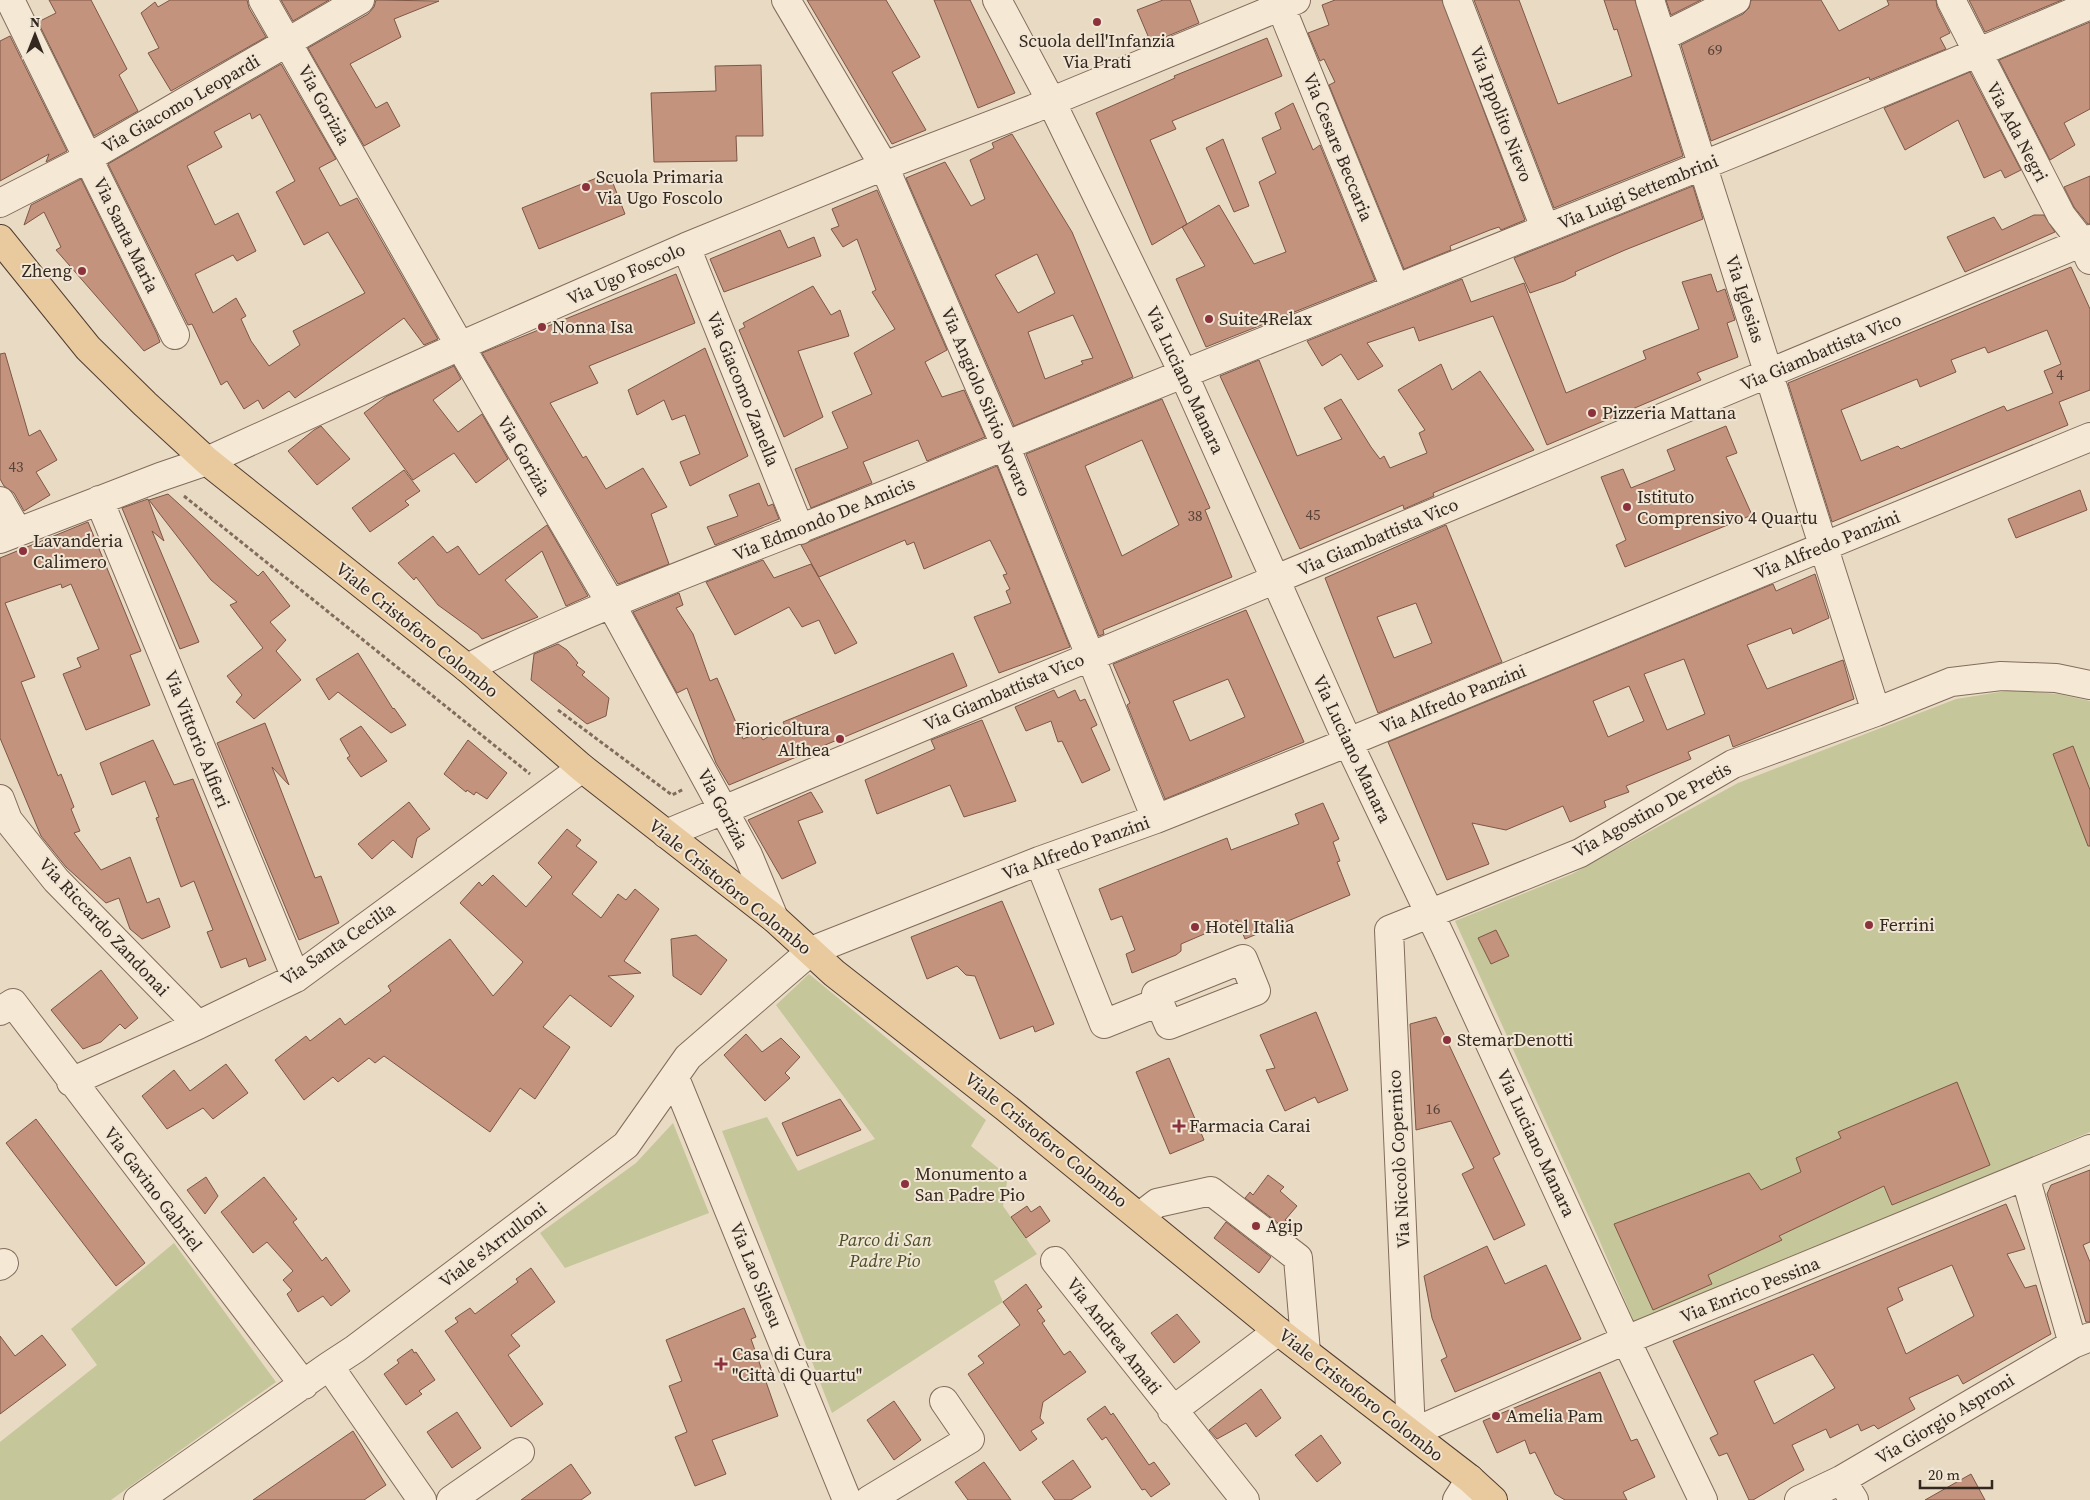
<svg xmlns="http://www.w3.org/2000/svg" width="2090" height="1500" font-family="'Source Serif 4',serif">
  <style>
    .green { fill: #c5c699 }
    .building { fill: #c3937e; stroke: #7e5645; fill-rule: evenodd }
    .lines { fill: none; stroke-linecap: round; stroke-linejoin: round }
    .minor-casing { stroke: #826c5c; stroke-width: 30 }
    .major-casing { stroke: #503c30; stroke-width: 30 }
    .path { stroke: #826c5c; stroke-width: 3; stroke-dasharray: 4 2.5; stroke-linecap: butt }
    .minor { stroke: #f5e9d6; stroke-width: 28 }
    .major { stroke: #e9ca9f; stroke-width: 28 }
    .poi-dot { fill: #8b323c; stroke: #f1e5d3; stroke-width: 2 }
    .labels { text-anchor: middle; stroke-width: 4; stroke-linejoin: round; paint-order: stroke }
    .number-label { font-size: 15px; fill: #574237 }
    .poi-label { font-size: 18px; fill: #33271f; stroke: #f1e5d3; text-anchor: start }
    .street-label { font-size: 18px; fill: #33271f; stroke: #f1e5d3 }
    .park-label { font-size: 18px; font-style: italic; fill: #484e27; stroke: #f1e5d3 }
  </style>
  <rect width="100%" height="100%" fill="#e9dac4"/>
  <path class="green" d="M2012,690L2058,694L2090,701V1132L1635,1324L1598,1237L1455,921L1572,874L1738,783L1956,699Z
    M809,974L986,1120L971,1146L1008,1176L1003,1206L1037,1254L994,1281L1003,1302L832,1413L722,1131L767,1117L798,1171L875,1139L776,1005Z
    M673,1123L709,1213L565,1268L540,1233L636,1163Z
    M174,1243L276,1382L111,1500H0V1442L97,1365L71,1329Z"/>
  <path class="building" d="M49,0H91L127,69L119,75L138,111L94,136L38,22L56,13Z
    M170,0H247L249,8L266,37L171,91L148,53L159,48L141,13L155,2L158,7Z
    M281,0H329L293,21Z
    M376,0L439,1L394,19L401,37L350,64L376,108L387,102L400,126L364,146L308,48L368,14L374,7Z
    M807,0H886L920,57L892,72L926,130L892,144Z
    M934,0H970L1015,93L978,108Z
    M1163,0H1190L1199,23L1151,43L1137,10Z
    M1335,0H1442L1525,220L1501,230L1499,227L1490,230L1450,246L1451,250L1404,269L1329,85L1335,82L1324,59L1320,61L1308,33L1329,25L1322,5Z
    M1474,0H1519L1558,104L1632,76L1617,29L1614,30L1604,0H1635L1683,156L1554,208Z
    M1666,0H1701L1671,15Z
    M1751,0H1821L1839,31L1889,5L1887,0H1936L1937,7L1950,33L1940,38L1946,49L1870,80L1869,77L1711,141L1681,45L1743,14L1749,8Z
    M1969,0H2062L1985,32Z
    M2090,22V109L2064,123L2075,145L2050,160L1999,60Z
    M10,36L67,151L46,162L49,154L0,181V41Z
    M1267,38L1282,76L1172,121L1176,129L1150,140L1187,224L1152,245L1096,113L1175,78L1174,76Z
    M281,64L336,159L319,168L340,206L357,198L438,339L424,345L404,318L295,398L289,391L263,409L258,400L244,409L227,381L221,385L192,324L188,325L108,164ZM250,113L252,119L260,114L295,181L276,192L304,245L328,232L365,293L293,331L300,345L269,366L251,341L241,319L246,316L236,298L213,313L195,274L233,255L237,261L256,251L238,213L215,225L187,166L222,147L214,132Z
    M761,65L763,136H736L737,161L654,162L651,93L716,91L715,66Z
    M1970,72L2021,170L2005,178L2001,170L1984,178L1958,120L1905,150L1884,108Z
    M1293,103L1313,150L1320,145L1375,280L1206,347L1176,279L1205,266L1182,227L1219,205L1254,264L1286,252L1259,182L1276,173L1262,138L1281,129L1275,113Z
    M1012,134L1072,232L1133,377L1014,426L906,178L945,162L971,206L985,199L970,160L994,148L992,143ZM1037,254L1055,293L1018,313L995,275ZM1073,315L1093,358L1081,361L1083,364L1045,379L1028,332Z
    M1223,139L1249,206L1234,212L1206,148Z
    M609,173L625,214L539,249L522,208Z
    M2090,176V224H2088L2074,207L2064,187Z
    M81,179L157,334L160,342L144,351L56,250L61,247L44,212L24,225L31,205Z
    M1693,186L1703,219L1625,250L1575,272L1576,275L1564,281L1530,293L1514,258Z
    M877,190L947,350L925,362L942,397L964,390L985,437L927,461L918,440L863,462L872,483L811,508L795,469L848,448L832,412L872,394L854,353L895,329L872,292L876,290L857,239L843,247L831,229L839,226L832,209Z
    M2034,215H2044L2055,232L1965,272L1947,237L1994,217L2002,230Z
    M780,230L788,248L814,237L821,256L724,292L710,259Z
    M2071,267L2090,309V390L2059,402L2068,425L1832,522L1788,383ZM2047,330L2061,364L2044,371L2053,393L2007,411L2004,406L1901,449L1898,446L1861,461L1841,410L1917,379L1920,387L1956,372L1951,360L1985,347L1988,353Z
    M676,274L695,323L589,366L598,383L550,403L583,458L586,456L606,489L643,468L667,507L651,514L669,564L618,584L482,353Z
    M1711,274L1717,292L1725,289L1735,320L1727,323L1738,357L1697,373L1701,380L1547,445L1493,316L1419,341L1414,327L1367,343L1383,366L1358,380L1341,354L1322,366L1307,341L1462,279L1471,302L1524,283L1566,393L1646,359L1643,351L1699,329L1682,282Z
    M813,286L831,315L840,310L849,336L798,351L823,417L784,437L739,330L745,327L743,323Z
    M705,348L748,456L690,486L680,462L700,454L685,415L672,420L664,400L637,415L628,390Z
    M5,353L29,436L40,430L57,460L36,472L50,495L24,511L14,493L4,486L0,479V354Z
    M1259,360L1297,456L1342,439L1324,408L1341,399L1371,447L1380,459L1384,456L1390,468L1427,453L1419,433L1425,430L1398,390L1441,364L1452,390L1480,371L1534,450L1433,493L1434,496L1404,509L1403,505L1300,549L1220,376Z
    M454,366L461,379L433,400L458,432L482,414L508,459L476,483L454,453L413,480L364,413L387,396Z
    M1162,399L1210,508L1205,510L1232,577L1103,630L1104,634L1099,636L1026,454ZM1142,440L1179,525L1122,556L1085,466Z
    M321,426L350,459L317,485L288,451L314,430Z
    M1726,426L1737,453L1726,457L1752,515L1625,567L1616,545L1626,540L1601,477L1623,469L1631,488L1675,470L1667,450Z
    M997,466L1070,647L999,673L974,617L1011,603L1006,591L1010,589L1003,575L1007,574L990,540L924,569L914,542L907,545L905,540L819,577L801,545Z
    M404,470L420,491L405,501L409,505L370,532L352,508Z
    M759,483L768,506L773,504L779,519L715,545L707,527L738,516L729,495Z
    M2080,490L2087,510L2016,538L2008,519Z
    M168,494L258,576L263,571L290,606L270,622L286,640L276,651L301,680L254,719L236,702L242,695L227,676L263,648L230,605L237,602L211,580L149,500Z
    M148,499L164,541L152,531L199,642L180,649L122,508Z
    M88,522L141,651L130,655L150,705L86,730L63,674L81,667L77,658L99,649L71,584L62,588L61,584L5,603L35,677L21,682L58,776L61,774L74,807L71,809L80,831L74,833L101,870L130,857L147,903L159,898L170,927L142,939L130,929L119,898L106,903L66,867L41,836L0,738V558Z
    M547,525L588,596L566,606L542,551L505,580L538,617L482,639L478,634L438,605L416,577L414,580L398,563L433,536L447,553L458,546L479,575Z
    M1446,525L1502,662L1378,713L1325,578ZM1416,603L1432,643L1394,658L1377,617Z
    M763,560L774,578L811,564L857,643L835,654L819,620L802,627L789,607L735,635L706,582Z
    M1815,574L1829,618L1793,634L1791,628L1747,645L1767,689L1843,660L1854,699L1733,747L1729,735L1688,752L1691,759L1626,786L1629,792L1604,801L1606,807L1570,822L1563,806L1506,830L1472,823L1489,864L1447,880L1388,742L1773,584L1776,591ZM1684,659L1705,714L1667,730L1644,674ZM1629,686L1644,721L1608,737L1593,701Z
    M679,593L683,605L676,608L693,634L710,681L717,678L743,739L758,733L763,740L785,726L783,722L953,653L967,686L729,785L716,763L687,688L677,693L633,612Z
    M1246,610L1304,742L1165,799L1127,705L1130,703L1113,664ZM1228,679L1245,717L1190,741L1173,701Z
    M558,644L567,650L578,663L576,665L585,672L582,675L609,698L606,716L587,724L531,680L534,654Z
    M358,653L393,709L394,708L406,725L391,733L338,692L329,700L316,679Z
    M1054,690L1058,698L1075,690L1080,701L1085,699L1097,725L1091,728L1110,770L1082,783L1062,741L1058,742L1051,721L1026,731L1015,707Z
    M982,720L1016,801L964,817L950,785L877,814L865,780L935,749L931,740Z
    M265,723L289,785L272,767L315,878L321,876L339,923L299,940L217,743Z
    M361,726L387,761L361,777L347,758L350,756L340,739Z
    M153,740L174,785L193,779L266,960L249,967L246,958L221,968L207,932L213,930L194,881L181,887L156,818L159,817L145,781L112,795L100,763Z
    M468,740L507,773L487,799L476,792L474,795L467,790L466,792L444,774Z
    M2073,746L2090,790V846H2088L2053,754Z
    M811,792L823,812L798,821L816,863L782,879L748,820Z
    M409,802L430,829L417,838L412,858L393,840L372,859L358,844Z
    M1323,803L1339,839L1333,842L1340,861L1337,862L1350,895L1245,939L1237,920L1181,944V951L1176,955L1132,973L1126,954L1135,950L1122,916L1111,920L1099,889L1227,838L1231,850L1299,824L1295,814Z
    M567,829L581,840L576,846L597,862L572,894L601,918L618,894L626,900L635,889L659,909L624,961L641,973L608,976L634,996L611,1027L570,995L543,1027L570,1047L535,1099L520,1088L490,1132L384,1056L375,1063L369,1058L338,1082L333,1077L304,1100L275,1060L306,1036L310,1041L340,1018L345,1025L391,991L388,986L450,939L493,996L511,976L523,962L460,903L479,882L482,886L493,875L526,907L552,877L538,863Z
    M1002,901L1054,1024L1035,1032L1033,1026L1000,1039L975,976L966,975L957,966L927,979L911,937Z
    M1496,930L1509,956L1491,964L1478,938Z
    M696,935L727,960L701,995L673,976L671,939Z
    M101,970L138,1018L125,1029L120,1024L101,1042L83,1049L51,1010Z
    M1316,1012L1348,1090L1318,1103L1315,1097L1285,1111L1266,1070L1275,1068L1260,1035Z
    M1436,1017L1500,1154L1493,1158L1525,1225L1494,1240L1462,1174L1474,1168L1451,1121L1416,1130L1410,1024Z
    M746,1034L762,1052L781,1038L800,1057L785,1073L790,1078L765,1101L724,1055Z
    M1169,1058L1204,1140L1170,1154L1136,1072Z
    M226,1064L248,1093L213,1119L203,1108L167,1129L142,1096L174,1070L190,1091Z
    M1957,1082L1990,1165L1892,1205L1884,1186L1779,1236L1782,1240L1708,1275L1712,1284L1653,1310L1614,1224L1749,1173L1761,1190L1801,1172L1796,1158L1841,1138L1838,1132Z
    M840,1099L861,1130L797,1156L782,1123Z
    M36,1119L145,1263L116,1286L6,1143Z
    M2090,1170V1242L2083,1245L2090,1262V1322H2086L2047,1194L2051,1185Z
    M1268,1175L1284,1187L1280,1191L1297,1206L1285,1220L1295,1227L1290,1232L1245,1198L1250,1192L1253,1195Z
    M206,1177L218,1196L205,1214L187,1190Z
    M264,1177L297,1219L293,1222L322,1261L326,1257L350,1291L331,1306L323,1296L298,1312L287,1294L292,1290L283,1280L293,1271L267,1242L253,1253L221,1212Z
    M2006,1204L2025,1249L2007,1254L2025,1288L2036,1285L2051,1334L1963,1384L1958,1375L1909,1398L1915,1409L1878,1429L1874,1425L1861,1431L1858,1424L1830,1438L1826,1429L1792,1445L1804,1470L1753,1500H1749L1727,1453L1719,1456L1710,1438L1718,1434L1673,1341ZM1952,1265L1974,1316L1906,1354L1887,1308L1903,1300L1898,1288ZM1813,1354L1835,1388L1774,1424L1754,1381Z
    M1027,1206L1031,1212L1040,1206L1050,1221L1026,1238L1011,1217Z
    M1226,1222L1271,1257L1259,1273L1214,1238Z
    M1487,1246L1505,1284L1546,1265L1581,1339L1455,1392L1441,1360L1447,1357L1432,1318L1424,1276Z
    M531,1268L555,1302L511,1335L520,1346L508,1355L543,1404L511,1427L445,1331L458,1322L455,1318L470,1308L475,1314L518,1282L516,1279Z
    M1026,1284L1042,1307L1037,1310L1045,1321L1042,1323L1064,1355L1070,1351L1086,1372L1043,1402L1040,1418L1044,1423L1031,1431L1037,1439L1020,1451L968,1374L984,1363L978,1356L1020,1325L1003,1302Z
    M744,1308L756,1337L751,1339L778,1416L712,1440L726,1474L695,1486L675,1437L687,1432L669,1386L682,1381L666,1340Z
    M1177,1314L1200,1342L1174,1363L1151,1333Z
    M42,1335L66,1365L0,1414V1336L15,1356Z
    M412,1349L414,1353L416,1352L435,1380L419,1391L422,1394L406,1405L384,1374L399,1363L397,1360Z
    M1600,1372L1631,1441L1637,1439L1655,1477L1623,1492L1627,1500H1565L1555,1494L1535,1452L1530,1454L1525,1440L1497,1453L1483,1421Z
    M1261,1389L1281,1418L1256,1437L1246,1423L1217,1439L1209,1430Z
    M894,1401L921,1440L894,1460L867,1420Z
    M1105,1406L1111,1415L1113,1413L1149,1465L1154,1462L1170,1484L1151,1497L1145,1489L1142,1490L1106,1437L1102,1440L1087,1419Z
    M457,1412L481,1448L452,1468L427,1432Z
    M353,1431L386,1485L364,1500H253Z
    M1321,1435L1341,1463L1317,1482L1295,1455Z
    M1073,1460L1091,1487L1071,1500H1055L1042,1482Z
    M984,1462L994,1476L1011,1500H968L955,1482Z
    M571,1464L591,1493L581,1500H521Z
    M1971,1474L1985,1500H1925Z"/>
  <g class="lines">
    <defs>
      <path id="minor" d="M10,0L175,335
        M263,0L460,346L611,604L748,855L774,918
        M786,0L884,166L1005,445L1156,819
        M997,0L1051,101L1183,373L1348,742L1446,948L1626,1340L1703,1500
        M1457,0L1545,228
        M1650,0L1876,712
        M1951,0L2061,215L2082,242L2090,260
        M1281,7L1395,288
        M1662,37L1736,0
        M0,203L88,158L360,0
        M686,247L800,530
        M99,500L296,978
        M0,501L18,532
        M0,539L160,477L207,461L460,346L686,247L884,166L1033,109L1296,0
        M467,668C610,599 760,546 907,486C1300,324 1698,172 2090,5
        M2090,685L2056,678L2001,676L1951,682L1876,712L1733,764L1580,853L1389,930L1411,1433L1626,1340L2090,1149
        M0,799L8,820L56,880L198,1025
        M666,834L2090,239
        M1039,861L1104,1024L1159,1002L1169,1025L1256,991L1243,959L1156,994L1159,1002
        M0,1011L13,1003L304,1385
        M675,1078L847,1500
        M71,1082L198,1025L296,978L582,768
        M2025,1176L2073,1344
        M1140,1216L1157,1203L1211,1191L1298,1258L1306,1352
        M1055,1261L1245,1500
        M0,1266L4,1263
        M329,1366L422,1500
        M1172,1411L1278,1331
        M1841,1480L1854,1500
        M138,1500L329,1366L355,1349L626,1145L688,1057L811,951L1039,861L1156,819L1329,750L2090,437
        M451,1500L520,1452
        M869,1500L970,1439L944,1401
        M1457,1500L1470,1479
        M1799,1500L1841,1480L2073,1344L2090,1337"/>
      <path id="major" d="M0,239L88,348L145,404L207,461L467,668L582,768L774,918L834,973L1005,1107L1278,1331L1470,1479L1493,1500"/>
    </defs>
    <use href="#minor" class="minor-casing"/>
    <use href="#major" class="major-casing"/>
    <path class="path" d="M184,496L530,774
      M558,710L672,795L684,789"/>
    <use href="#minor" class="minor"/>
    <use href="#major" class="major"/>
  </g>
  <g class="poi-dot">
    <circle cx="1097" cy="22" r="5"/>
    <circle cx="586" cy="187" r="5"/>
    <circle cx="82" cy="271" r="5"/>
    <circle cx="1209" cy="319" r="5"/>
    <circle cx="542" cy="327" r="5"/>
    <circle cx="1592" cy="413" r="5"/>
    <circle cx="1627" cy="507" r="5"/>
    <circle cx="23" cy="551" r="5"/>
    <circle cx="840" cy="739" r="5"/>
    <circle cx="1869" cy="925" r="5"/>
    <circle cx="1195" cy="927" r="5"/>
    <circle cx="1447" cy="1040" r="5"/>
    <path d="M1176.5 1118.5h5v5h5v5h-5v5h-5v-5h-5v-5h5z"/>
    <circle cx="905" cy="1184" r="5"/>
    <circle cx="1256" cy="1226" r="5"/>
    <path d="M718.5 1356.5h5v5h5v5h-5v5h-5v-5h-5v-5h5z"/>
    <circle cx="1496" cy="1416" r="5"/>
  </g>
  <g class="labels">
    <g class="number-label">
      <text x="1715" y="55">69</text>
      <text x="2060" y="380">4</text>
      <text x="16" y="472">43</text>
      <text x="1313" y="520">45</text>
      <text x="1195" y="521">38</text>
      <text x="1433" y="1114">16</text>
    </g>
    <g class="poi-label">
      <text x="1097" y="47" text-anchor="middle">Scuola dell'Infanzia<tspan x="1097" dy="21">Via Prati</tspan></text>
      <text x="596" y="183">Scuola Primaria<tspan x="596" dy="21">Via Ugo Foscolo</tspan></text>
      <text x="72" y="277" text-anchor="end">Zheng</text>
      <text x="1219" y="325">Suite4Relax</text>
      <text x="552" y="333">Nonna Isa</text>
      <text x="1602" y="419">Pizzeria Mattana</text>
      <text x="1637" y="503">Istituto<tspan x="1637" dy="21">Comprensivo 4 Quartu</tspan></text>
      <text x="33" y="547">Lavanderia<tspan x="33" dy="21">Calimero</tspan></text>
      <text x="830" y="735" text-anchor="end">Fioricoltura<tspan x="830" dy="21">Althea</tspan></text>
      <text x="1879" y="931">Ferrini</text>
      <text x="1205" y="933">Hotel Italia</text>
      <text x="1457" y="1046">StemarDenotti</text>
      <text x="1189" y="1132">Farmacia Carai</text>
      <text x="915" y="1180">Monumento a<tspan x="915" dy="21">San Padre Pio</tspan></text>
      <text x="1266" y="1232">Agip</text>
      <text x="732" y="1360">Casa di Cura<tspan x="732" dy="21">"Città di Quartu"</tspan></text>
      <text x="1506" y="1422">Amelia Pam</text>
    </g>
    <g class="street-label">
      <text transform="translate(181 104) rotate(-30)" y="6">Via Giacomo Leopardi</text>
      <text transform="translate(324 105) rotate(61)" y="6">Via Gorizia</text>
      <text transform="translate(1501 114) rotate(69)" y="6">Via Ippolito Nievo</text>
      <text transform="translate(2017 132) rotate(62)" y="6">Via Ada Negri</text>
      <text transform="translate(1338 147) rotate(68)" y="6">Via Cesare Beccaria</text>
      <text transform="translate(1638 192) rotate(-22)" y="6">Via Luigi Settembrini</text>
      <text transform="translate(126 235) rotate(64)" y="6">Via Santa Maria</text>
      <text transform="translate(626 274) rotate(-24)" y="6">Via Ugo Foscolo</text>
      <text transform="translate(1745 299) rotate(72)" y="6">Via Iglesias</text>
      <text transform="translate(1821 352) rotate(-23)" y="6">Via Giambattista Vico</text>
      <text transform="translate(1185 380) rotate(65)" y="6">Via Luciano Manara</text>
      <text transform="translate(743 389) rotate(68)" y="6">Via Giacomo Zanella</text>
      <text transform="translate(986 402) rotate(67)" y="6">Via Angiolo Silvio Novaro</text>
      <text transform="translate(524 456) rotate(60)" y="6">Via Gorizia</text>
      <text transform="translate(824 519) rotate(-22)" y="6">Via Edmondo De Amicis</text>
      <text transform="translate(1378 537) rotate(-23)" y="6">Via Giambattista Vico</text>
      <text transform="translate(1827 545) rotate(-22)" y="6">Via Alfredo Panzini</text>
      <text transform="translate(417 630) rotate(39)" y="6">Viale Cristoforo Colombo</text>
      <text transform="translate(1004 692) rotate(-23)" y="6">Via Giambattista Vico</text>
      <text transform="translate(1453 699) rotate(-22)" y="6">Via Alfredo Panzini</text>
      <text transform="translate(197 739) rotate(68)" y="6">Via Vittorio Alfieri</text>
      <text transform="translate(1352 749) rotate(65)" y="6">Via Luciano Manara</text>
      <text transform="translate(723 809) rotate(62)" y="6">Via Gorizia</text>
      <text transform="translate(1652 810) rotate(-29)" y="6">Via Agostino De Pretis</text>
      <text transform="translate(1076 848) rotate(-20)" y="6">Via Alfredo Panzini</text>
      <text transform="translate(730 887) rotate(39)" y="6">Viale Cristoforo Colombo</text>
      <text transform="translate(104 927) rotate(47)" y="6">Via Riccardo Zandonai</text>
      <text transform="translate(338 944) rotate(-34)" y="6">Via Santa Cecilia</text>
      <text transform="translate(1046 1140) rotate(39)" y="6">Viale Cristoforo Colombo</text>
      <text transform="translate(1536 1143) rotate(65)" y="6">Via Luciano Manara</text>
      <text transform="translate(1399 1159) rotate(-93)" y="6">Via Niccolò Copernico</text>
      <text transform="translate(153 1189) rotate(53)" y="6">Via Gavino Gabriel</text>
      <text transform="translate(493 1245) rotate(-37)" y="6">Viale s'Arrulloni</text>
      <text transform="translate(756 1275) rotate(68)" y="6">Via Lao Silesu</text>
      <text transform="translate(1750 1290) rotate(-22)" y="6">Via Enrico Pessina</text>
      <text transform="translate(1114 1336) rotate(52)" y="6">Via Andrea Amati</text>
      <text transform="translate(1361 1395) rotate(38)" y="6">Viale Cristoforo Colombo</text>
      <text transform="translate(1945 1419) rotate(-31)" y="6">Via Giorgio Asproni</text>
    </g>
    <g class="park-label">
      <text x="885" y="1246">Parco di San<tspan x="885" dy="21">Padre Pio</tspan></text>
    </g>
  </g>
  <g transform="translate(35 35)" stroke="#f1e5d3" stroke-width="4" paint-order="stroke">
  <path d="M0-4L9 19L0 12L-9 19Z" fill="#33271f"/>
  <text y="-8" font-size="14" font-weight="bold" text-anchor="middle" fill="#33271f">N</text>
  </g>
  <path d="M1920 1480v8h72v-8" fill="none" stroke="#33271f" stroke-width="2.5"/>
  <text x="1928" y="1480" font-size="15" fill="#33271f" stroke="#f1e5d3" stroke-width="4" paint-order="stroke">20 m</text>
</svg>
